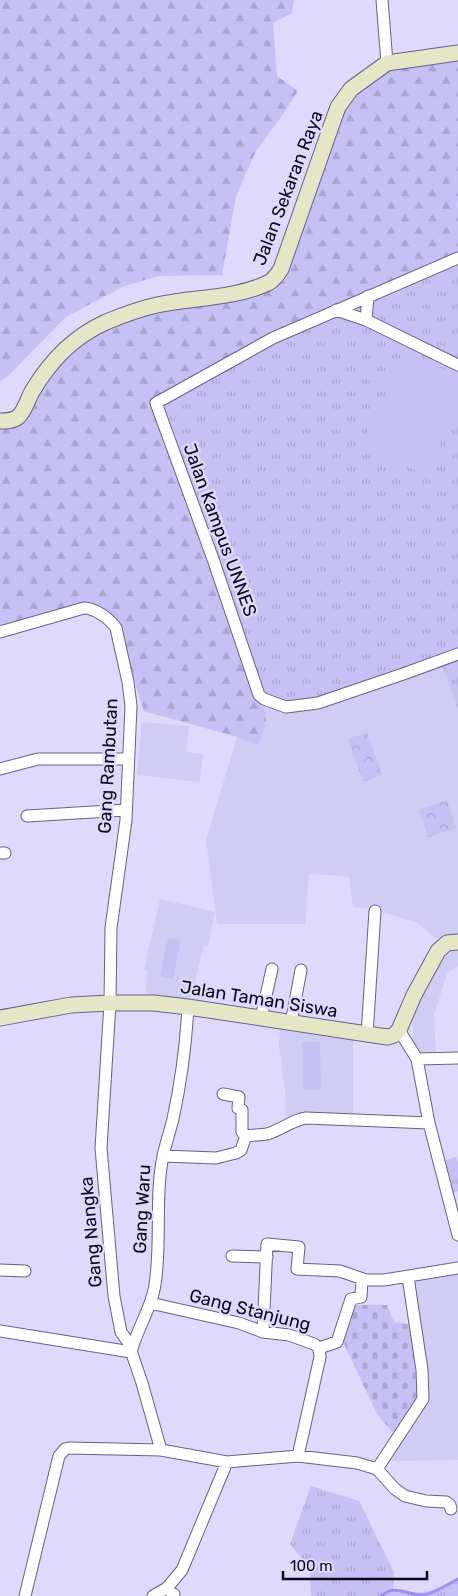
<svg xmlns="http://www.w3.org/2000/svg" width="458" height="1596" font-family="Rubik,sans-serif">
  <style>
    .built { fill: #d1ccf4 }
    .grass { fill: url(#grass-tufts) }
    .forest { fill: url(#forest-firs) }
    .cemetery { fill: url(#cemetery-stones) }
    .park { fill: url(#park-crowns) }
    .pitch { fill: #c7c0f4 }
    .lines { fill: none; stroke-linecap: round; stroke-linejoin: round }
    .stream { stroke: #a08ef2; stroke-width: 3 }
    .street-casing { stroke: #666088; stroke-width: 13 }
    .secondary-casing { stroke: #666088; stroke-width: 17 }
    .street { stroke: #fff; stroke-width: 11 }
    .secondary { stroke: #e5e6c5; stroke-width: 15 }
    .labels { text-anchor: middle; stroke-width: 5; stroke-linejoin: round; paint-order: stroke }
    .street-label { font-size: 18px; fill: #0c0918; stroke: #ded9fd }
  </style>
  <defs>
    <pattern id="grass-tufts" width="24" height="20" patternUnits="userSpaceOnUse" patternTransform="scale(1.25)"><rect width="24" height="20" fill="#c7c0f4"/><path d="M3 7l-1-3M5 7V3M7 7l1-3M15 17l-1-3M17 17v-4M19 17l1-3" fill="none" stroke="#aaa4d0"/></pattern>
    <pattern id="forest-firs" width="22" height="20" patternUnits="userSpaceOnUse" patternTransform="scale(1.25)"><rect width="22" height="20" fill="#c7c0f4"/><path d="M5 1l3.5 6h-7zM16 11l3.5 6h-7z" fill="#aaa4d0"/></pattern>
    <pattern id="cemetery-stones" width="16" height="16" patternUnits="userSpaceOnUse" patternTransform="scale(1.25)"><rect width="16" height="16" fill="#c7c0f4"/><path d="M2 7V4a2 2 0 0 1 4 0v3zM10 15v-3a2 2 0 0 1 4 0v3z" fill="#aaa4d0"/></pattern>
    <pattern id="park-crowns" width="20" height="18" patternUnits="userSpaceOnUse" patternTransform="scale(1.25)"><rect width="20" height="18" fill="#c7c0f4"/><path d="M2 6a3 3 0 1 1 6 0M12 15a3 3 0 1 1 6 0" fill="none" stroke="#aaa4d0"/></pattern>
  </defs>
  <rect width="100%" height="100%" fill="#ded9fd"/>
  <path class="built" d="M458,57V938H435L418,923L373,909L353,907L349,877L329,875L309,874L305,924H217L206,840L237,737L144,711L114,616L90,601L0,626V424L259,291Z
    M142,722L189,726L186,752L203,754L200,782L137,775Z
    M160,899L215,912L208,947L204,946L190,1000L146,993L147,971L144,969Z
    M458,948V966L447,974L434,1015L436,1055L420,1056L413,1041L412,1013L444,950Z
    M280,1030L353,1040V1117L286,1116L285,1090L279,1046Z
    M458,1269V1460L388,1461L429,1400L413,1280Z"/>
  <path class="grass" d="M458,260V364L368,319L370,297Z
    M335,312L458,367V651L316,700L288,704L264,693L208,525L162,404L274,340Z
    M458,656V710L441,662Z
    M456,1157L458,1163V1191L452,1193L444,1161Z
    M311,1486L359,1501L394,1572L393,1589C423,1596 431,1592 458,1579V1596H311L310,1569L290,1544Z"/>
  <path class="forest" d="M0,0H294L292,13L273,23L277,76L298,91L281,117L256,151L236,196L222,275L159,276L124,286L66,317L9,375L0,381Z
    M458,57V199L456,206L458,209V253L154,402L257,696C271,715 266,725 258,745L238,737L144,711L114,616L90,601L0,626V424L13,423L45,377L79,342L125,318L272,284L342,109L353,95L388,67Z"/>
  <path class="cemetery" d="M351,1305H387L394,1322L412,1325L417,1396L402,1427L393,1433L377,1414L345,1346L341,1328Z"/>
  <path class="park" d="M367,732L382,775L363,782L348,739Z
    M447,800L456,828L428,837L419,810Z"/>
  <path class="pitch" d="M405,351L458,376V405L426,475L362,445Z
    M168,938L181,940L173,979L160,976Z
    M302,1042H320L321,1089L303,1090Z"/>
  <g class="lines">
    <path class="stream" d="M382,1596C393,1583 409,1596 424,1595C435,1593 448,1584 458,1579"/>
    <defs>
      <path id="street" d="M382,0L387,63
        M458,258L273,338L156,403L213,559L259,695L264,699L286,707L318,703L406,673L458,654
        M336,310L366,320L458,365
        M366,320L368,296
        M0,632L84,608C95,608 110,619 116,628L128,682L131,706L126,820L111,928L110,1003L101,1148L114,1296L121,1332L128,1342L142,1383L161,1450L69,1448L65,1449L59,1456L25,1596
        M0,769L38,759H128
        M27,816L126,810
        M0,853H5
        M261,1018L272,969
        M291,1023L301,970
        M399,1030L417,1059L429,1123L458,1235
        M367,1035L375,911
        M417,1059L458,1058
        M223,1094L239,1097L238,1108L242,1110V1132L246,1136
        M163,1156L216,1158L236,1153L241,1150L246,1136C253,1135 260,1135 267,1134C281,1130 292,1120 306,1118L429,1123
        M232,1256L267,1257
        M0,1270L25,1271
        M150,1303L239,1323L263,1332L289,1335L314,1344L319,1348L320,1357L298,1456
        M0,1331L131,1352C138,1326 154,1304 156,1277C161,1236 155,1195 163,1156C166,1143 170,1131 173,1119C181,1082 186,1044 188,1007
        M263,1332L267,1244L299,1247L297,1269L340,1271L366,1280H384L458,1268
        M319,1348L337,1342L351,1299L361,1297L362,1279
        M161,1450L227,1462L298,1456L357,1463L377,1469L395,1489L405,1496L426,1501L446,1502L450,1505L451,1509
        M377,1469L423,1399L422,1370L408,1277
        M153,1596L167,1588L182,1570L227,1462
        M172,1596L174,1594"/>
      <path id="secondary" d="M0,421C6,421 13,421 18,417C25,411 28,398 33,390C51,360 73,337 106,322C123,315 139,309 157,305C193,297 234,299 268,283C274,280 277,275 281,269L334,118L338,107L351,89L387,63L458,53
        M0,1018L71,1005L110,1003H154L188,1007L387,1037L394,1035L399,1030L414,995L438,951L447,943L458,942"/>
    </defs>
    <use href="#street" class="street-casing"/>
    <use href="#secondary" class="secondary-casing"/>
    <use href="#street" class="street"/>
    <use href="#secondary" class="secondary"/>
  </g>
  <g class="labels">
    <g class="street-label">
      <text transform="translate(288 188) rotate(-69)" y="6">Jalan Sekaran Raya</text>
      <text transform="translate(220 530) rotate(70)" y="6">Jalan Kampus UNNES</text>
      <text transform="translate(108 766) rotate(-87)" y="6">Gang Rambutan</text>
      <text transform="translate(259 999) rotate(9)" y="6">Jalan Taman Siswa</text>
      <text transform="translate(142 1209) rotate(-87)" y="6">Gang Waru</text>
      <text transform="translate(91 1232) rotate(-95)" y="6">Gang Nangka</text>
      <text transform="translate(250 1310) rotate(14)" y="6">Gang Stanjung</text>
    </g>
  </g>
  <path d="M283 1571v8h144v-8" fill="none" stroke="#0c0918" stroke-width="2.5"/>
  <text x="290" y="1571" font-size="15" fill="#0c0918" stroke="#ded9fd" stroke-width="4" paint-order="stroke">100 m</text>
</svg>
